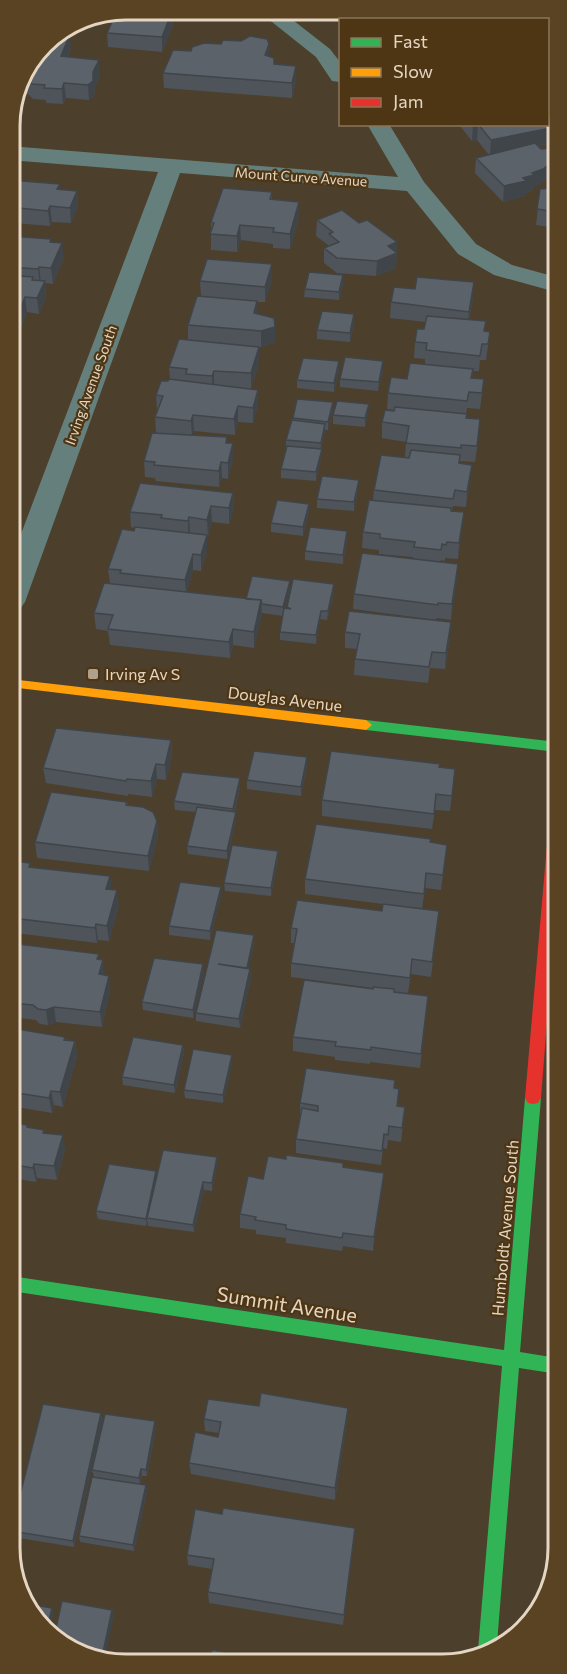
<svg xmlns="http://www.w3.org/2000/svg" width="567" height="1674" font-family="Commissioner,sans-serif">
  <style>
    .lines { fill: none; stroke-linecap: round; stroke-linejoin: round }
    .street { fill: #65807c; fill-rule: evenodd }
    .fast { fill: #30b455; fill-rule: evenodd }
    .slow { fill: #ff9f0a; fill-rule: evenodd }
    .jam { fill: #e5322d; fill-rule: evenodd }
    .wall { fill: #4e545a }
    .shaded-wall { fill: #40454a }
    .building { fill: #5b6269; stroke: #40454a; stroke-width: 1.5 }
    .poi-dot { fill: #afa18e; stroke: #4e3614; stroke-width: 2 }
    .labels { text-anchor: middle; stroke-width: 4.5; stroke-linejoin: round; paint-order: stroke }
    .far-street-label { font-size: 14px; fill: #e4d6c3; stroke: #4e3614 }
    .poi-label { font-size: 16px; fill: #e4d6c3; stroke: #4e3614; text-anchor: start }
    .street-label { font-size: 16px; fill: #e4d6c3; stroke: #4e3614 }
    .near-street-label { font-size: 20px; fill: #e4d6c3; stroke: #4e3614 }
    .rim { fill: none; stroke: #e4d6c3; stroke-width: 3 }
  </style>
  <rect width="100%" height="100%" fill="#4c3f2c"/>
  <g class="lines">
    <path class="street" d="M257,10H280L330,49L340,62V82L332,81L316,57Z
      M367,124H389L424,182L476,244L512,265L556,277V292L494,275L458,254L407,191L180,173L25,602L20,609L10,612V563L158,172L9,160V146L398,177Z"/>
    <path class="fast" d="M366,720L557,742V752L366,730L360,725Z
      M533,1092L538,1093L541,1098L520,1352L557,1358L558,1374L519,1368L497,1644L479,1654L478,1650L502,1366L11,1291V1276L504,1350L525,1098L528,1093Z"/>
    <path class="slow" d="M10,679L366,720L372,725L366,730L10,687Z"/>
    <path class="jam" d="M557,805V895L541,1098L538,1103L533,1104L528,1103L525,1098L550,810Z"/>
  </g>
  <path class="wall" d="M174,9V23L162,52L108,47L107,33L128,14Z
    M401,11H430L411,17Z
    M221,44H269V56L274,64L296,66V81L292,98L164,88L163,73L191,51Z
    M71,48L68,57L100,75L95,87L94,96L89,100L66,98L63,104L46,103V100L33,99L28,94H22L20,79Z
    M460,124H548L556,142L538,146L541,184L533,187L532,191L525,193V196L503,202L475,173L476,158L489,155L477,140L472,141L460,126Z
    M9,180L60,190L77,191L78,207L71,223L52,222L50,226L14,223V228L11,236L51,239V242L64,258L53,284L45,283L46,297L39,314L27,312L22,325H17L19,335L10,356Z
    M556,183V228L536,225L540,189L552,188Z
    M272,192V199L299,202V217L290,249L273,248V244L241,240L237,252L211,250V222Z
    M317,220L359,223L397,242L396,268L376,276L337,273L324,263V248L328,246V245L316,236Z
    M272,264V280L265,302H257V314L275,342L261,347H259V363L251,389L258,390V406L253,423L238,422L235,435L194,431L192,435L227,443H233V459L228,479L222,478L219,487L156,481L155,478L145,477L144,461L156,433L155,417L157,411L156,395L170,379L169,367L188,340V325L201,296L200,281Z
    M343,275V284L339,300L304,297L305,289Z
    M473,298L469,319L485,331L490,332L486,360H480L479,371H473L472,378L484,379L480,409L467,408L466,414V418L479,435L475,462L460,461L459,463L470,481L466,507L453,506L452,511L462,528L458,559L445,558V561L441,560L440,562L458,564L451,620L437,618L436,620L353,609L354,594L413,559V557L379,554V550L362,548L363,532L373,500L374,490L405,457L406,442L382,438V422L394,410L387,409L388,393L425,364V359L414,358L415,342L424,329L426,322L390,318L391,302Z
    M354,314V323L350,342L317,339V330Z
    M383,361V370L378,391L340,387V379Z
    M339,370L334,392L297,388V380Z
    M369,404L368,413L365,427L333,424V415Z
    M333,411L328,430H325L321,449V458L316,481L281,478V469L286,448V440L293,418Z
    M358,489L354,511L317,508V499Z
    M233,493L234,508L229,524L212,522L208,536L207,535V551L201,571L193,570L187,592L246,599L290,581V589L285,608H287L293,579L334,584V592L327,620L320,619L316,644L280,640V632L283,616L262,613L254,648L233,645L230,658L110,645L108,631L96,629L94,613L110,583L108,569L134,531L135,528L131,527L130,512Z
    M309,512L303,536L271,532V523Z
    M347,531V540L343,564L305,560V551Z
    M345,632L450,638L445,669L430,668L428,683L354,675L355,659L357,649L345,648Z
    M171,740L172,756L166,780L157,779L152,797L128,794V796L46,783L43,768Z
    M307,766L301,796L247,789V780Z
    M439,767L455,769L450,811L435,810L432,829L322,816V800Z
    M240,778V787L235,811L236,820L227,859L188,854L187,846L196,812L175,810L174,801Z
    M127,802L128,805L157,821L158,836L149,871L37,858L35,842Z
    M430,843L447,845L441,890L425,888L422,909L439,911L431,977L411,974L408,993L428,996L420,1068L370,1062V1064L335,1060V1057L293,1051V1037L373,988L291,977V963L294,943H291V928L382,911L383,904L305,894V879Z
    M278,851V860L271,896L225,891L224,883Z
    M10,865L110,876L111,890L119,906L109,941L98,940L97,943L15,933L14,930L10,929Z
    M221,887V895L210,940L169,935V926Z
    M10,943L99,959L110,991L102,1027L56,1022L48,1025L40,1024L36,1020L11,1017Z
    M254,944L248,969H250L251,978L240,1028L196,1021V1013Z
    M204,972L193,1018L143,1010L142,1002Z
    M11,1028L75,1041L77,1056L63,1107L54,1105L52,1113L11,1106Z
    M183,1045L184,1053L175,1093L123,1085L122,1077Z
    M232,1063L223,1103L185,1098L184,1090Z
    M395,1088L398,1106L405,1107L401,1142L388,1140L387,1149L383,1148L381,1165L296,1153V1139L300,1118V1103Z
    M11,1122L44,1133L65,1149L57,1180L37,1178L36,1182L18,1179L11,1206Z
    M217,1157V1165L212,1191L204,1190L194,1232L148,1226V1221L146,1226L98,1219L96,1211L157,1176Z
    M286,1159L343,1167L382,1187L373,1251L343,1246L342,1251L286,1243V1238L256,1234V1230L240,1228V1214L263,1179Z
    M259,1406L348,1408L347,1420L335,1500L191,1474L189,1463L218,1437L219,1433L205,1431L204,1419Z
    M101,1413L103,1420L74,1547L13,1537L11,1528Z
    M156,1427L147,1476H142L140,1484L94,1477L92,1470Z
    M147,1492L134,1551L80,1542L79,1536Z
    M222,1514L355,1528L343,1625L209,1603L208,1592L212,1569L188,1565L187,1555Z"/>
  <path class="shaded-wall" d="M174,9V23L162,52V37Z
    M411,11H430L411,17Z
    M70,34L71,48L62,71L61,56Z
    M269,44V59L265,55Z
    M99,60L100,75L95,87L94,96L89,100L88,85Z
    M296,66V81L292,98V83Z
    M64,83L66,98L63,104L62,89Z
    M556,119V142L490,155L491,140Z
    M478,124L477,140L472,141L473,125Z
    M556,159V173L541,184L533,187L532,191L525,193V196L503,202L504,186L523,178Z
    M77,191L78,207L71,223L70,208Z
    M299,202V217L290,249V234Z
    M50,206L52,222L50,226L48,211Z
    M12,213L14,228L10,238L9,219Z
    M240,225L241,240L237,252V236Z
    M397,242L396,268L376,276L377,261L388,246Z
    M62,243L64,258L53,284L51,268Z
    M272,264V280L265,302V287Z
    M39,267L41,283L40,285L38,269Z
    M343,275V284L339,300V292Z
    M45,281L46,297L39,314L37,298Z
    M474,282L473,298L467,327L469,312Z
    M25,297L27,312L22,325L20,309Z
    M257,301V317L254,313Z
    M354,314V323L350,342V333Z
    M17,320L19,335L10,356V336Z
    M275,327V342L261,347V331Z
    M259,347V363L251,389V373Z
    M339,361V370L334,392V383Z
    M383,361V370L378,391L379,382Z
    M214,371V386L212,392V376Z
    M258,390V406L253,423V408Z
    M333,402V411L328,430V422Z
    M369,404L368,413L365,427V418Z
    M238,406V422L235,435L234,419Z
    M193,415L194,431L192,437L191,421Z
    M325,424V433L320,452L321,443Z
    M233,443V459L228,479V463Z
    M322,449L321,458L316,481V472Z
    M221,462L222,478L219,487V471Z
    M472,465L470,481L466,507L467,492Z
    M359,480L358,489L354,511V502Z
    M233,493L234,508L229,524V508Z
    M309,504V512L303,536V527Z
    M211,506L212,522L208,536L207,520Z
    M464,512L462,528L458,559L459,543Z
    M189,517L190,533L188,537V521Z
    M347,531V540L343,564V555Z
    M207,535V551L201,571V555Z
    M193,554V570L186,596L185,580Z
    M458,564L457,580L451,620L452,604Z
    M290,581V589L283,616V607Z
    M334,584V592L327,620L328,611Z
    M261,600L262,616L254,648V632Z
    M321,611L320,619L316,644V635Z
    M451,622L450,638L445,669L446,653Z
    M233,629V645L230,658L229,642Z
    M171,740L172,756L166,780L165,765Z
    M307,757V766L301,796V787Z
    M156,764L157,779L152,797L151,781Z
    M240,778V787L233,817V809Z
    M236,812V820L227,859V851Z
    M157,821L158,836L149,871L148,856Z
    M278,851V860L271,896V888Z
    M110,876L112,892L106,889Z
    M221,887V895L210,940V931Z
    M117,890L119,906L109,941L107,926Z
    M96,924L98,940L97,943L95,928Z
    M254,935V944L247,976V968Z
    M103,960L105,975L99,974Z
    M203,964L204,972L193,1018V1010Z
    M250,969L251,978L240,1028L239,1019Z
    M109,976L110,991L102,1027L100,1012Z
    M54,1007L56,1022L48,1025L46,1010Z
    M75,1041L77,1056L63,1107L60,1092Z
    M183,1045L184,1053L175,1093L174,1085Z
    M232,1055V1063L223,1103V1095Z
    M51,1091L54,1105L52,1113L49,1098Z
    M63,1135L65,1149L57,1180L54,1166Z
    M217,1157V1165L212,1191V1183Z
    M34,1164L37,1178L36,1182L33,1168Z
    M15,1165L18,1179L11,1206V1181Z
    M156,1171L157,1179L147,1218L146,1226V1219Z
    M384,1173L382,1187L373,1251L374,1237Z
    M203,1182L204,1190L194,1232L193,1225Z
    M14,1352L17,1364L11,1388V1363Z
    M348,1408L347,1420L335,1500V1488Z
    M101,1413L103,1420L74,1547L73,1541Z
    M155,1421L156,1427L147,1476L146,1470Z
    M141,1469L142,1476L140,1484L139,1478Z
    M146,1485L147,1492L134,1551L133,1545Z
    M52,1608L54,1613L49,1634L46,1633Z
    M112,1610L114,1615L104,1663H102L101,1662Z"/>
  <path class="building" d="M130,9H173L162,37L107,33L116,13L128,14Z
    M62,33L70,34L61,56L99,60L93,72V81L88,85L64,83L62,89L44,88L45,85L32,84L27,79H20L25,68L48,38Z
    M250,36L267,39L269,44L265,55L274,58V64L296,66L292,83L163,73L173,50L191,51L192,47L204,43L221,44L223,40L241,41Z
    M548,102L556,113V119L555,120L556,121V127L491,140L478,124H548Z
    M535,143L541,149L556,148V159L543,169L532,173L534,175L523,178L526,181L504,186L476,158Z
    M9,180L60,184L57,189L77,191L70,208L50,206L48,211L9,207Z
    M553,183H556V212L537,209L540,189L553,188Z
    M223,188L272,192L270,199L299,202L290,234L273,232L274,228L240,225L237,236L210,234L214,223L211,222Z
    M342,210L359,223L367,220L397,242L388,246L397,253L377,261L337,258L324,248L339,242L329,234L333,232L317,220Z
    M9,236L51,239L50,242L62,243L51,268L39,267L38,269L9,267Z
    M207,259L272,264L265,287L200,281Z
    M309,272L343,275L339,292L305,289Z
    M9,275L33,277L32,280L45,281L37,298L25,297L20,309L10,308Z
    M417,277L474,282L469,312L391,302L394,287L415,289Z
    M197,296L257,301L254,313L274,318L275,327L261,331L188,325Z
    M322,311L354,314L350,333L317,330Z
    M427,316L486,321L484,331L490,332L488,344H482L480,356L426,350L427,343L415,342L417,329H424Z
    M10,319L17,320L10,336Z
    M179,339L259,347L251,373L214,371L212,376L186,374L187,369L169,367Z
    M345,357L383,361L379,382L340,379Z
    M303,358L339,361L334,383L297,380Z
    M410,363L473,369L471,378L484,379L482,393L469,392L467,401L388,393L391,377L407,379Z
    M169,379L258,390L253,408L238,406L234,419L193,415L191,421L155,417L163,396L156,395L161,381H168Z
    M297,399L333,402L328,422L293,418Z
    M337,401L369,404L365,418L333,415Z
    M395,407L467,414L466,418L480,419L477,446L461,445V448L406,443L409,426L382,422L385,410L394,411Z
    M292,420L325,424L321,443L286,440Z
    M152,433L227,437L226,443H233L228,463L221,462L219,471L154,465L155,462L144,461Z
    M287,446L322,449L316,472L281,469Z
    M411,450L460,455L459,463L472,465L467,492L455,490L453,499L374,490L381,455L409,458Z
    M322,476L359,480L354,502L317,499Z
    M140,483L233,493L229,508L211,506L207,520L189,517L188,521L161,518L162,515L130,512Z
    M277,500L309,504L303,527L271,523Z
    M369,500L451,508V511L464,512L459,543L447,542L446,545L442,544L441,550L414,547L415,542L380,538V534L363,532Z
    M135,527L207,535L201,555L193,554L185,580L120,573L121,570L108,569L122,529L134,531Z
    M310,527L347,531L343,555L305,551Z
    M362,553L458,564L452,604L438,603V605L354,594Z
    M252,576L290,581L283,607L262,604L261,600L246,599Z
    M293,579L334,584L328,611H321L316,635L280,632L284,608L291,609L287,607Z
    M104,583L261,600L254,632L233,629L229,642L108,629L113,615L94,613Z
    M349,611L451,622L446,653L432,652L429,667L355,659L360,634L345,632Z
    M56,728L171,740L165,765L156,764L151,781L127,779L126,781L43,768Z
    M254,751L307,757L301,787L247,780Z
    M331,751L440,764L439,767L455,769L452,796L436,794L434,814L322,800Z
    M182,772L240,778L233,809L174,801Z
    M51,792L127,802L126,805L143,807L153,812L157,821L148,856L35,842Z
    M197,807L236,812L227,851L187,846Z
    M316,824L431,839L430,842L447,845L443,875L426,873L424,894L305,879Z
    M232,845L278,851L271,888L224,883Z
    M12,861L30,863L29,867L110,876L106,889L117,890L107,926L96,924L95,928L12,918L13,915H10V865Z
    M180,882L221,887L210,931L169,926Z
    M297,900L382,911L383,904L439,911L432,962L412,959L410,978L291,963L297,929L291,928Z
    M216,930L254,935L247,968L218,964L250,969L239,1019L196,1013Z
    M10,943L99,954L97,959L103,960L99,974L109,976L100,1012L54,1007L46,1010L38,1009L33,1005L11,1003Z
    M154,958L203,964L193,1010L142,1002Z
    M304,980L373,989V987L394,989V992L428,996L421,1054L371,1047V1050L335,1046L336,1042L293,1037Z
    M11,1028L65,1037L64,1040L75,1041L60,1092L51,1091L49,1098L11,1092Z
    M133,1037L183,1045L174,1085L122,1077Z
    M193,1049L232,1055L223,1095L184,1090Z
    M306,1068L395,1080L394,1088L399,1089L397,1106L405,1107L402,1128L389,1126L388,1135L384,1134L382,1151L296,1139L302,1108L318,1111V1106L300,1103Z
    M11,1122L27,1125V1127L44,1130L43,1133L63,1135L54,1166L34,1164L33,1168L15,1165L11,1181Z
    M163,1150L217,1157L212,1183L203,1182L193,1225L147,1218Z
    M286,1155L343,1163V1167L384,1173L374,1237L343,1233L342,1238L286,1229V1225L255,1220L256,1217L240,1214L248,1176L263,1179L268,1156L286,1159Z
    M109,1164L156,1171L146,1219L96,1211Z
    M11,1351L14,1352L11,1363Z
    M261,1393L348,1408L335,1488L189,1463L195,1432L218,1437L221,1422L204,1419L208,1399L259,1406Z
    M43,1404L101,1413L73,1541L11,1531Z
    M105,1414L155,1421L146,1470L141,1469L139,1478L92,1470Z
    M92,1477L146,1485L133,1545L79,1536Z
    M223,1508L355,1528L344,1615L208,1592L214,1559L187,1555L195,1509L222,1514Z
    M62,1601L112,1610L101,1662L54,1637Z
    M28,1604L52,1608L46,1633L43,1631Z
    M212,1650L286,1663H210Z"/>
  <rect class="poi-dot" x="87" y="668" width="12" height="12" rx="3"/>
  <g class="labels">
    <g class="far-street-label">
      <text transform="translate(301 177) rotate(4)" y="5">Mount Curve Avenue</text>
      <text transform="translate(91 385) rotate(-70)" y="5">Irving Avenue South</text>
    </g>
    <g class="poi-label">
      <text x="105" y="680">Irving Av S</text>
    </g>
    <g class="street-label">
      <text transform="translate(285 699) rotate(7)" y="6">Douglas Avenue</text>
      <text transform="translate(505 1228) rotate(-85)" y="6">Humboldt Avenue South</text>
    </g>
    <g class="near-street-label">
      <text transform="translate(287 1305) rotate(9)" y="7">Summit Avenue</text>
    </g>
  </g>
  <path d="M0 0H567V1674H0ZM126 20H442A106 106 0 0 1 548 126V1548A106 106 0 0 1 442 1654H126A106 106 0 0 1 20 1548V126A106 106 0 0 1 126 20Z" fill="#5a4322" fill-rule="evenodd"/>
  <path class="rim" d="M126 20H442A106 106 0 0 1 548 126V1548A106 106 0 0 1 442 1654H126A106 106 0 0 1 20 1548V126A106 106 0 0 1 126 20Z"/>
  <rect x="339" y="18" width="210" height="108" fill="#4e3614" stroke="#8a765a" stroke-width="1.5"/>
  <rect x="351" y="38" width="30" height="9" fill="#30b455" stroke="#8a765a" stroke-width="1.5"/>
  <text x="393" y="48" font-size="18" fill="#e4d6c3">Fast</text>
  <rect x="351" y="68" width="30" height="9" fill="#ff9f0a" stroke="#8a765a" stroke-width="1.5"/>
  <text x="393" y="78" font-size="18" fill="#e4d6c3">Slow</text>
  <rect x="351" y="98" width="30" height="9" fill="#e5322d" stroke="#8a765a" stroke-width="1.5"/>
  <text x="393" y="108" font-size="18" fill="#e4d6c3">Jam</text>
</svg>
